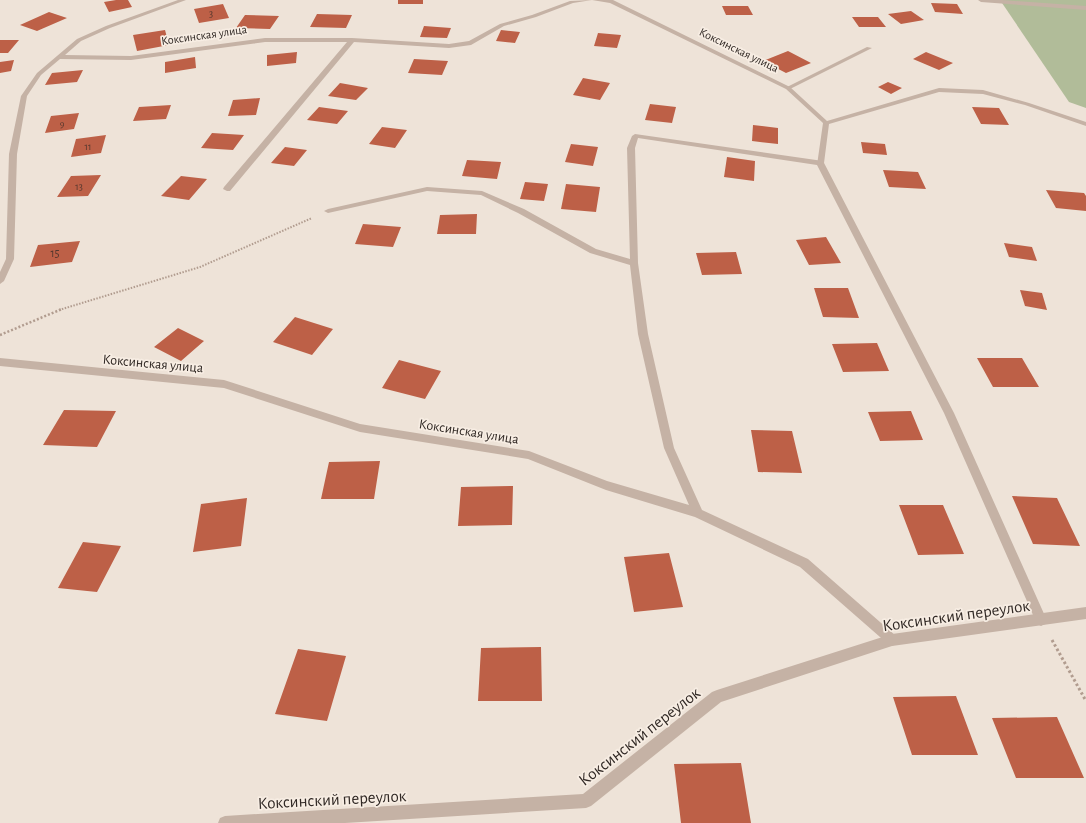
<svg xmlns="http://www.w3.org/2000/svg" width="1086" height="823" font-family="'Alegreya Sans',sans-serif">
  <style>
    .green { fill: #b1bc99 }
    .building { fill: #bd6047 }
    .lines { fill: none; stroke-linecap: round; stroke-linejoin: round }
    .path-far2 { stroke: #b19c8f; stroke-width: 2; stroke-dasharray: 1.5 1.5; stroke-linecap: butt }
    .path-far1 { stroke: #b19c8f; stroke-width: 2.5; stroke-dasharray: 2 2; stroke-linecap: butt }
    .path { stroke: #b19c8f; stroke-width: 3; stroke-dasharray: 2.5 2.5; stroke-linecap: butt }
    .service { fill: #c5b2a5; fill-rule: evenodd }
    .minor { fill: #c5b2a5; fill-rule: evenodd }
    .labels { text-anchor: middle; stroke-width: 3.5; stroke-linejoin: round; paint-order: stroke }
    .far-number-label { font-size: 10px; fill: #54372e }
    .far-street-label { font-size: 12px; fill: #312925; stroke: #f7ede3 }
    .number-label { font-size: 12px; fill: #54372e }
    .street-label { font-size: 14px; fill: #312925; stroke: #f7ede3 }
    .near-street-label { font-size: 17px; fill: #312925; stroke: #f7ede3 }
  </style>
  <rect width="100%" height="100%" fill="#eee3d8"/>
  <path class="green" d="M1000,0H1086V108L1069,102Z"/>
  <path class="building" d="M116,0H128L132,7L109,12L104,2Z
    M398,0H423V4H398Z
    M931,3L957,4L963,14L935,12Z
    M223,4L229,18L199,23L194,9Z
    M722,6H748L753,15H726Z
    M911,11L924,20L901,24L888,14Z
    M49,12L67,18L37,31L20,25Z
    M317,14L352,15L346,28L310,27Z
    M245,15L279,16L270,29L236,28Z
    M852,17H878L886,27H859Z
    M424,26L451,28L447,38L420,37Z
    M165,30L169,45L137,51L133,35Z
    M501,30L520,32L515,43L496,41Z
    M598,33L621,35L617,48L594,46Z
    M0,40H19L8,53H0Z
    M788,51L811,63L786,73L763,61Z
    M297,52L296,63L267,66V55Z
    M926,52L953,63L939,70L913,59Z
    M195,57L196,68L165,73V62Z
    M414,59L448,61L442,75L408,73Z
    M14,60L11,71L0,73V62Z
    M83,70L77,82L45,85L52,73Z
    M583,78L610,83L600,100L573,95Z
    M888,82L902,88L891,94L878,87Z
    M340,83L368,88L356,100L328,96Z
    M260,98L256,115L228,116L233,100Z
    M650,104L676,107L672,123L645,120Z
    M171,105L166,119L133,121L139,107Z
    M319,107L348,111L337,124L307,120Z
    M972,107L999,108L1009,125L981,124Z
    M79,113L74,129L45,133L51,116Z
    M753,125L778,128V144L752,141Z
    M382,127L407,130L395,148L369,144Z
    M212,133L244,135L233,150L201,148Z
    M106,135L101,153L71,157L76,139Z
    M861,142L885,144L887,155L863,153Z
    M571,144L598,147L593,166L565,162Z
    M285,147L307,150L294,166L271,163Z
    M727,157L755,161L754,181L724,177Z
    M467,160L501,162L497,179L462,176Z
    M883,170L918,172L926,189L889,187Z
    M101,175L88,196L57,197L71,176Z
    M181,176L207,179L189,200L161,196Z
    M525,182L548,184L544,201L520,199Z
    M566,184L600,187L596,212L561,209Z
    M1046,190L1084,193L1086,196V211L1056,208Z
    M477,214L476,234H437L440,215Z
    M363,224L401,227L393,247L355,244Z
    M826,237L841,263L809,265L796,240Z
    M80,241L72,262L30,267L38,245Z
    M1004,243L1032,247L1037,261L1009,257Z
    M736,252L742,274L702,275L696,253Z
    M814,288H848L859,318L823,317Z
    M1020,290L1042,293L1047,310L1025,306Z
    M295,317L333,329L312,355L273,342Z
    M178,328L204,341L181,361L154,347Z
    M877,343L889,371L843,372L832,344Z
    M977,358H1022L1039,387H993Z
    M399,360L441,371L425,399L382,388Z
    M64,410L116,411L97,447L43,445Z
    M911,411L923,440L880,441L868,412Z
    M751,430L792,431L802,473L758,472Z
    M380,461L374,499H321L329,462Z
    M513,486L512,525L458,526L461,487Z
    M1012,496L1057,498L1080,546L1033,544Z
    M247,498L241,546L193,552L201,504Z
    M899,505H943L964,554L918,555Z
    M83,542L121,546L97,592L58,588Z
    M669,553L683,607L634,612L624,557Z
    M541,647L542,701H478L481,648Z
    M298,649L346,656L327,721L275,714Z
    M956,696L978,755H912L893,697Z
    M1057,717L1084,778H1016L992,718Z
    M741,763L751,823H681L674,764Z"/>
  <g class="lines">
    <path class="path-far2" d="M59,310L200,267L312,218"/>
    <path class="path-far1" d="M0,335L62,309"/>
    <path class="path" d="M1052,640L1086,701"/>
    <path class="service" d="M978,0H1002L1086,6V10L981,2Z
      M867,47L872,48L790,89L785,88Z
      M635,134L823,161L954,413L1045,616L1047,620L1045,624L1041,626L1037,624L944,413L817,165L638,138L635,148L638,263L648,334L674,448L702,510L808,559L896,636L898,640L896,644L892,646L888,644L800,567L695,517L606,490L528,459L360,432L224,388L0,366V358L224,380L360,424L529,451L607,481L689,505L664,448L638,334L630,265L590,253L518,213L481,195L427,191L328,213L324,211L328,209L427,187L482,191L524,209L596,249L630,259L627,148L632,136Z"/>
    <path class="minor" d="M178,0H186L110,28L81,41L65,55L131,56L265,38H352L449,44L469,41L500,24L532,15L570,1L592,0L573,3L536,17L504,26L471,45L449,48L354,42L230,191H227L223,189L224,187L347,42H265L131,60L60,59L41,75L27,96L17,154L14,259L4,281L0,284V272L6,259L9,154L21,96L37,73L77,39L106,26Z
      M592,0H613L790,87L827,121L939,88L983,90L1029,103L1086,122V126L1025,105L983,94L939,92L829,124L824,163L817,165L823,123L786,89L610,3Z
      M1086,607V619L892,646L721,702L591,806L586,808L345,823H218L220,818L225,816L583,794L712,692L717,690L892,634Z"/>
  </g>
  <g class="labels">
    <g class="far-number-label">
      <text x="211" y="17">3</text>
      <text x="62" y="127">9</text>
      <text x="88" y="150">11</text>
      <text x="79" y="190">13</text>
    </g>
    <g class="far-street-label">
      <text transform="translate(204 35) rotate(-8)" y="4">Коксинская улица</text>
      <text transform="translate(739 50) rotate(26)" y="4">Коксинская улица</text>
    </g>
    <g class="number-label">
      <text x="55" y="257">15</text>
    </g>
    <g class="street-label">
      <text transform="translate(153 363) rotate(5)" y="5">Коксинская улица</text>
      <text transform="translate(469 431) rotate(9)" y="5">Коксинская улица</text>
    </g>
    <g class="near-street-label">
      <text transform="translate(956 615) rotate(-8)" y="6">Коксинский переулок</text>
      <text transform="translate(639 736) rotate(-38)" y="6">Коксинский переулок</text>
      <text transform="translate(332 799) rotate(-3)" y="6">Коксинский переулок</text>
    </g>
  </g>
</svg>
